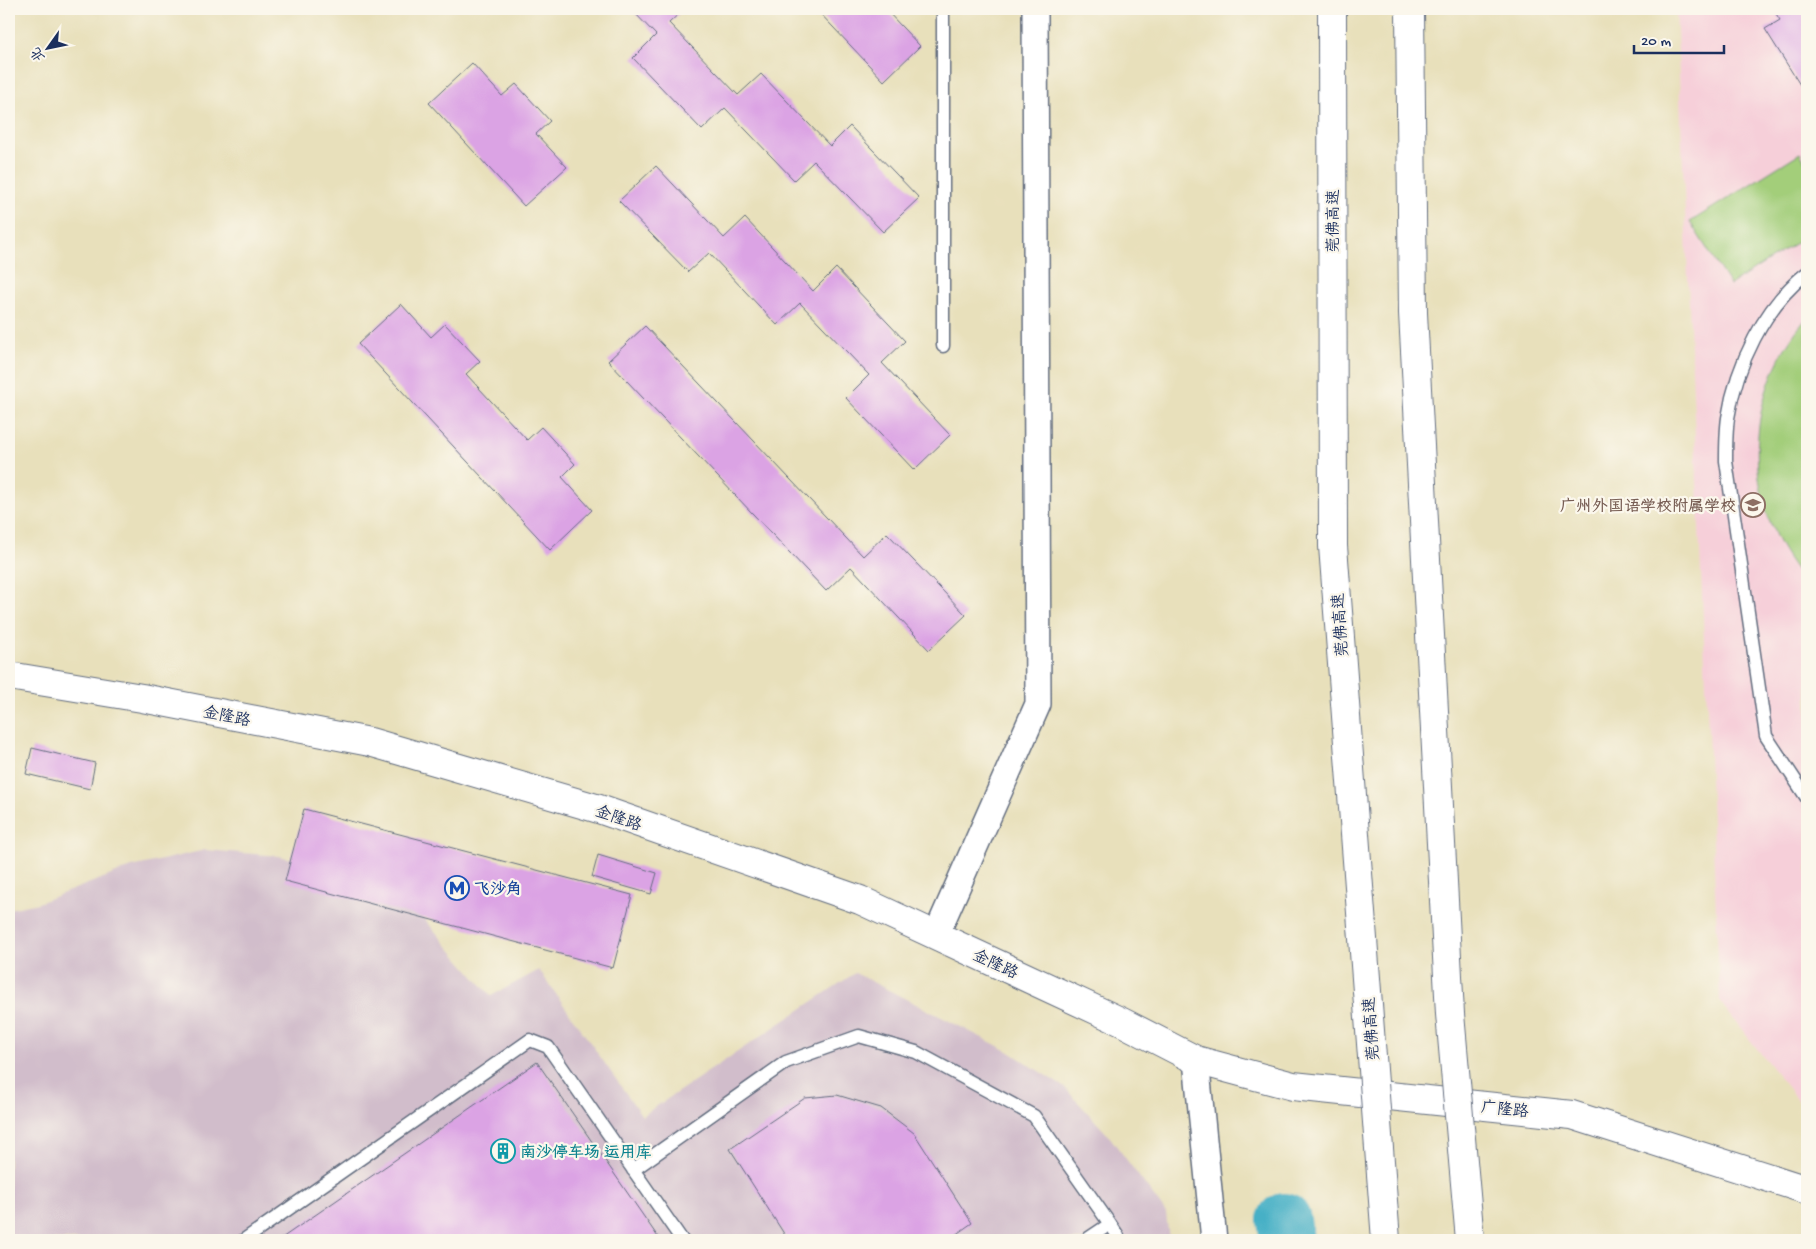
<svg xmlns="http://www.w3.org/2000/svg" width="1816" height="1249" font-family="'Gochi Hand','LXGW WenKai TC',sans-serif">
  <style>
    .built { fill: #f6cfd9 }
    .industrial { fill: #d1bdcb }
    .green { fill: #a3ce7a; stroke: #5f7e6c }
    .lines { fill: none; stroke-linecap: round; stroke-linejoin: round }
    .river { stroke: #47b0c6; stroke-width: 54 }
    .building { fill: #dba3e4 }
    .lane-casing { stroke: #636d7f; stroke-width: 15 }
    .street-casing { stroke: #636d7f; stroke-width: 28 }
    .secondary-casing { stroke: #636d7f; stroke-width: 30 }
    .lane { stroke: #fff; stroke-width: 12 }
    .street { stroke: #fff; stroke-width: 25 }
    .secondary { stroke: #fff; stroke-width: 28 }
    .highway-bridge-casing { stroke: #636d7f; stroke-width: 30; stroke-linecap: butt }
    .highway-bridge { stroke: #fff; stroke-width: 28 }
    .labels { text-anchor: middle; stroke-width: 4.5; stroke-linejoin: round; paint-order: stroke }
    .street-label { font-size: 16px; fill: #1b2f5e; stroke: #fbf7ec }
    .education-label { font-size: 16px; font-weight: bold; fill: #785e54; stroke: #fbf7ec; text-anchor: end }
    .transit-label { font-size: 16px; font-weight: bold; fill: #164399; stroke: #fbf7ec; text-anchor: start }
    .culture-label { font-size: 16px; font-weight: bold; fill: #0d838f; stroke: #fbf7ec; text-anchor: start }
  </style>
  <rect width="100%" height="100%" fill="#fbf7ec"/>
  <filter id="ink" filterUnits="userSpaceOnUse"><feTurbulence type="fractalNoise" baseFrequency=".02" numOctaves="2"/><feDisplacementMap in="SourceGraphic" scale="10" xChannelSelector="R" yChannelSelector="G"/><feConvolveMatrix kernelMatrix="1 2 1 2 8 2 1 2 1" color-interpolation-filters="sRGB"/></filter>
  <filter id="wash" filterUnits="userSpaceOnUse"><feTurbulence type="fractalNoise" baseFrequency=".0096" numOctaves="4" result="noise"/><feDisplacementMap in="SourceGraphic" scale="20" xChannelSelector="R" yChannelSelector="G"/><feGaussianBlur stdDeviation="1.12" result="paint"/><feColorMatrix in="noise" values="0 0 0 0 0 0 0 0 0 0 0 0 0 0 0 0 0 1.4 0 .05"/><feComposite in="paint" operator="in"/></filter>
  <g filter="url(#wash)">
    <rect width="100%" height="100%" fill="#e8e0bb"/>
    <path class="built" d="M1676,9H1807V1112L1720,1002Z"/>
    <path class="industrial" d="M205,850L279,856L363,876L421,915L491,996L539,970L642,1116L855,973L1008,1051L1065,1088L1109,1136L1166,1213L1169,1240H9V909L38,903L132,867Z"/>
    <path class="green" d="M1800,153L1807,165V236L1730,285L1690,222Z
      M1807,318V413L1803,430L1802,458L1807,489V584C1794,567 1781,550 1773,529C1743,460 1757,374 1807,318Z"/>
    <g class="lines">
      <path class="river" d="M1284,1220L1287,1240"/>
    </g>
    <g id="blocks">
      <path class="building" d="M631,9H684L669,23L738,95L761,74L830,146L850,126L919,198L883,232L814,161L794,180L725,108L702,130L633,58L656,35Z
        M816,9H885L920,46L884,81Z
        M1773,9H1807V96L1765,29L1780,20Z
        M472,63L502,96L516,84L550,121L536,134L567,167L524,206L429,103Z
        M656,166L724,238L745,218L813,291L836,268L905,341L882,363L950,435L914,470L846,398L869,375L800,303L777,325L709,253L688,272L619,201Z
        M401,304L431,337L445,324L480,361L466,374L527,440L541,427L575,464L562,477L592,510L550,550L358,344Z
        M645,326L863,556L887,533L966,615L929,650L851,567L826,591L608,361Z
        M32,748L95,763L90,789L26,774Z
        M304,809L632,895L613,968L285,881Z
        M598,855L657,873L651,894L592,877Z
        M537,1062L660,1240H279Z
        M837,1095L881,1108L914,1133L972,1223L948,1240H788L730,1149L805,1098Z"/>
    </g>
  </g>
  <g filter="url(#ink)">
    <use href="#blocks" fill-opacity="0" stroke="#636d7f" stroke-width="1"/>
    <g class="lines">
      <defs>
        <path id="lane" d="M943,9V346
          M1807,273C1764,306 1736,366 1728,418C1726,432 1726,447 1726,461L1766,736L1807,798
          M633,1170L786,1062L859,1036L916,1052L1034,1116L1110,1224L1118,1236V1240
          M244,1240L530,1040L548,1047L682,1240
          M1086,1240L1110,1224"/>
        <path id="street" d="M936,935L1038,704L1035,9
          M1196,1060L1214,1240"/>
        <path id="secondary" d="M9,676L142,698L370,742L599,809L860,900L1122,1022L1196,1060L1293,1086L1572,1115L1807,1190"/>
      </defs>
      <use href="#lane" class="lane-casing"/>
      <use href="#street" class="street-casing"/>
      <use href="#secondary" class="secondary-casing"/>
      <use href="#lane" class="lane"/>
      <use href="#street" class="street"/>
      <use href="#secondary" class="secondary"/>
      <defs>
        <path id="highway-bridge" d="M1332,9L1333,546L1386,1240
          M1410,9L1413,313L1450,1014L1470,1240"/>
      </defs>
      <use href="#highway-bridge" class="highway-bridge-casing"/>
      <use href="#highway-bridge" class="highway-bridge"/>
    </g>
  </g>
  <defs>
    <symbol id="school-ring" viewBox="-11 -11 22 22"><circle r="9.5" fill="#fbf7ec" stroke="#8d6e63" stroke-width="1.5"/><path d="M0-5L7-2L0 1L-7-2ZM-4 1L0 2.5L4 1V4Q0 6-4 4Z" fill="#8d6e63"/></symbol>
    <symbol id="metro-ring" viewBox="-11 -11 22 22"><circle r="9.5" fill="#fbf7ec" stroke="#1a4fb4" stroke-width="1.5"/><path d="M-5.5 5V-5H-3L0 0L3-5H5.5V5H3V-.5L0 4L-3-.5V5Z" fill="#1a4fb4"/></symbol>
    <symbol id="building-ring" viewBox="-11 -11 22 22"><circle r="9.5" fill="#fbf7ec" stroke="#0f9aa8" stroke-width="1.5"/><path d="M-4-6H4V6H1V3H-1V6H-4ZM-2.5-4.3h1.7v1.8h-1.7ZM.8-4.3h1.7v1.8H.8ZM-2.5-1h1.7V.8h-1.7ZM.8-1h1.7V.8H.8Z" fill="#0f9aa8"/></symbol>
  </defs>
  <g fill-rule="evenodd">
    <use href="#school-ring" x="1739" y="491" width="28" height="28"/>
    <use href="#metro-ring" x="443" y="874" width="28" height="28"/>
    <use href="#building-ring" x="489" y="1137" width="28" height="28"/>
  </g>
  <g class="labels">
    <g class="street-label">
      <text transform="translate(1332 221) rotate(-90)" y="6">莞佛高速</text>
      <text transform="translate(1339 625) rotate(-94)" y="6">莞佛高速</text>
      <text transform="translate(227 715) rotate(11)" y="6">金隆路</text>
      <text transform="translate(619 817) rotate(19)" y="6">金隆路</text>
      <text transform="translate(996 963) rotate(25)" y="6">金隆路</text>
      <text transform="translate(1370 1029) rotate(-94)" y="6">莞佛高速</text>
      <text transform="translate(1505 1108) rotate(6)" y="6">广隆路</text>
    </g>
    <g class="education-label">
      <text x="1736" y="511">广州外国语学校附属学校</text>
    </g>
    <g class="transit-label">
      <text x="474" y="894">飞沙角</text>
    </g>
    <g class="culture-label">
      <text x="520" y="1157">南沙停车场 运用库</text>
    </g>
  </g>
  <rect width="1816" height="1249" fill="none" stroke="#fbf7ec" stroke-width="30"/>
  <g transform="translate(48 48) rotate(237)" stroke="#fbf7ec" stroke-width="4" paint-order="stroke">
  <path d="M0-4L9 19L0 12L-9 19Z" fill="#1b2f5e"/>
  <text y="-8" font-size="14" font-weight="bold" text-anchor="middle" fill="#1b2f5e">北</text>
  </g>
  <path d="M1634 45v8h90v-8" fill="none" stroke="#1b2f5e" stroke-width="2.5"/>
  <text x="1641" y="45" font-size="15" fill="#1b2f5e" stroke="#fbf7ec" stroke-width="4" paint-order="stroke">20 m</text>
</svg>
